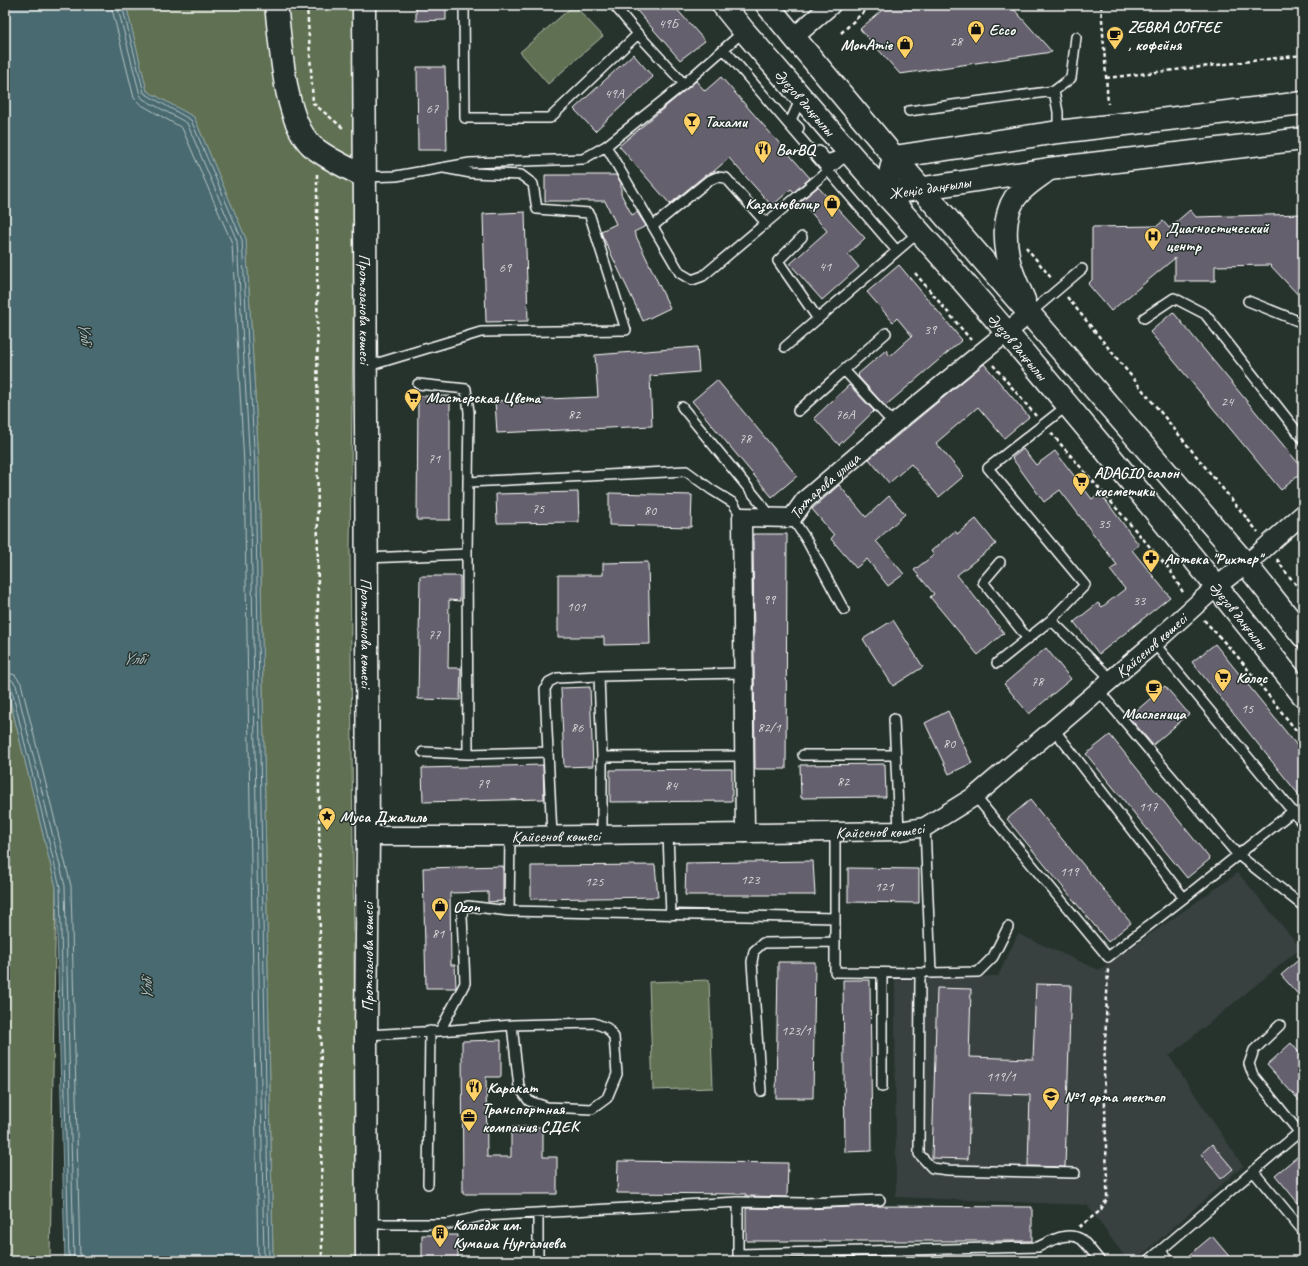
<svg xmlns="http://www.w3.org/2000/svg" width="1308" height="1266" font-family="Caveat,sans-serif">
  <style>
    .built { fill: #394140 }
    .green { fill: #617152; stroke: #b0b8a8 }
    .water { fill: #496b70; stroke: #92a6a9 }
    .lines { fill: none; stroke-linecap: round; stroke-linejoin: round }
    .shore { stroke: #b6c4c6; stroke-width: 1 }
    .building { fill: #65616d; stroke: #fff }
    .lane-casing { stroke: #fff; stroke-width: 12 }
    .street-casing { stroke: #fff; stroke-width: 21 }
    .secondary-casing { stroke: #fff; stroke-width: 25 }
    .primary-casing { stroke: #fff; stroke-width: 25 }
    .path { stroke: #fff; stroke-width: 2.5; stroke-dasharray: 4 3; stroke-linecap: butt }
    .lane { stroke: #26332d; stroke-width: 9 }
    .street { stroke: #26332d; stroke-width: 18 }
    .secondary { stroke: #26332d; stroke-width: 22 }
    .primary { stroke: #26332d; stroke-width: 22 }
    .labels { text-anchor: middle; stroke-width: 3; stroke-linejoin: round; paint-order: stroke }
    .number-label { font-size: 14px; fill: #d8d8da }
    .poi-label { font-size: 16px; font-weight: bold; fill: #fff; stroke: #26332d; text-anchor: start }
    .street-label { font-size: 16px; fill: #fff; stroke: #26332d }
    .water-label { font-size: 17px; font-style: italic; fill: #adbcbf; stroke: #26332d }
  </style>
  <rect width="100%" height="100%" fill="#26332d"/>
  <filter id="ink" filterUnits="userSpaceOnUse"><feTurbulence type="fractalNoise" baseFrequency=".025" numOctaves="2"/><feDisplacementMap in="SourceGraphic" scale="8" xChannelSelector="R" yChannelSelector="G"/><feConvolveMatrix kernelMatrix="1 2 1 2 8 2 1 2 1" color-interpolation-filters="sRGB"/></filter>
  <g filter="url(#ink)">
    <path class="built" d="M1238,873L1301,948L1169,1056L1243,1166L1135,1261H1128L1087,1205L896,1197L895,980L998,976L1018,934L1099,970Z"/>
    <path class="green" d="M126,5H352L356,120L350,547L357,1261H273L259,465L246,239L194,117L147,91Z
      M574,5L603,36L548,84L520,52Z
      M5,680L56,887L50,1261H5Z
      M709,980L713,1088L653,1090L649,982Z"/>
    <path class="water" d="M5,5H126L147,91L194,117L246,239L259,465L273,1261H65L56,887L5,680Z"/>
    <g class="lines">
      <path class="shore" d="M111,5L134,98L140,104L182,128L232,243L244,465L258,1261
        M117,5L140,95L143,99L187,123L237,241L250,465L264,1261
        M122,5L144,93L191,120L242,240L255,465L269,1261
        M5,672L15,675L21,683L71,886L80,1261
        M5,678L12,680L16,685L65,886L74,1261
        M5,683L9,684L11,687L60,887L69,1261"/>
    </g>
    <path class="building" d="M416,5H446V20L416,21Z
      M632,5H673L705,41L680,60Z
      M888,5H1010L1052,52L900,74L860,29Z
      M633,54L653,77L595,131L574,109Z
      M417,67H445L447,150H418Z
      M721,77L810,178L794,192L791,189L772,206L729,158L713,172L704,176L670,204L619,146L696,81L705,91Z
      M545,175H616L621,183V194L632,215L637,212L646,226L634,232L670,308L643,321L602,235L601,231L616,224L605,201H545Z
      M818,187L865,238L848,254L859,267L822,300L790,264L827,231L801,201Z
      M1190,210L1196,217L1303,214V300L1270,265L1215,266V281H1175V258L1111,311L1088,284L1092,280V227L1157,226L1163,221L1169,228Z
      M525,212L528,321L486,322L483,214Z
      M899,265L962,340L885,406L858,376L859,375L858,374L886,350L890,356L912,336L897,318L893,322L867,292Z
      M1173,312L1303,469V472L1281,490L1150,332Z
      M697,347L699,372L650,376L652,426L497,433L495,401L598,397L595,355Z
      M984,364L1029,417L1004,438L978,407L936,443L964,476L939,497L911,464L889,483L869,459Z
      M717,380L797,476L772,497L692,401Z
      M849,385L874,411L839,445L814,418Z
      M418,396H450V520H417Z
      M1023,449L1036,465L1055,451L1092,499L1100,493L1139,545L1132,550L1170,597L1099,654L1074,622L1098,603L1102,607L1125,589L1110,570L1117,565L1060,490L1044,502L1012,458Z
      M839,485L866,517L889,496L905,514L876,541L904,574L888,586L867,559L856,568L831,539L834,535L812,509Z
      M578,492L579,522L497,523L496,494Z
      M609,493L692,495L691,527L609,525Z
      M976,519L996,544L957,575L1004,633L978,655L930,597L934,594L914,570L934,555L931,551L955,531L957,534Z
      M753,534H787L786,769H755Z
      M648,562L650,644L604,645V637H558V575H603V563Z
      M420,576H460V601L449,600L448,668H461L460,700L418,699Z
      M893,620L923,667L893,686L863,639Z
      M1215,644L1303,753V800L1192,662Z
      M1046,648L1071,679L1029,714L1004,684Z
      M1165,686L1189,714L1153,745L1129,717Z
      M590,687L593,766L564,767L561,688Z
      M948,711L972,763L949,774L925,723Z
      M1110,735L1210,859L1187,878L1086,754Z
      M885,764L886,797L801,798L800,765Z
      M543,765L544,799L423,802L422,768Z
      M732,769V801L610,802V770Z
      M1030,800L1131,923L1108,942L1007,819Z
      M813,861L815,895H685L686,863Z
      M655,865L658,897L531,899V866Z
      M503,866V901L488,902V892L450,893L451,965H455L456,988H426L423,868Z
      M848,868L919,869V903L848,902Z
      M1303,956V1000L1281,975Z
      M778,962H815L813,1098H776Z
      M843,980H870L872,1151L845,1152Z
      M1036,984L1071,985L1065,1167L1028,1166L1030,1095L970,1093L968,1159L932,1158L937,988L971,989L969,1057L1033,1059Z
      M501,1040V1077H486L487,1157H511V1127H543V1157H557V1194H463L462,1041Z
      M1291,1043L1303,1057V1105L1267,1065Z
      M1212,1144L1233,1169L1221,1179L1201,1154Z
      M1303,1152V1209L1275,1175Z
      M618,1161L788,1163L787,1197L746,1196V1194L617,1193Z
      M869,1206L1032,1207V1241H746V1208L806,1209Z
      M422,1235H458V1261H422Z
      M1212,1236L1233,1261H1182Z"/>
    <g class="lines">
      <defs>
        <path id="lane" d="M464,5L465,118H550L638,34L614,5
          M638,34L684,84
          M724,49L897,251
          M1054,91L1071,78L1076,37
          M909,111L1054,91L1058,112V132
          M799,128L791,120L801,98
          M606,146L680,273L692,280L703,276L849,153
          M819,151L827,160L844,154
          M365,177L396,176L470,163L583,159L606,146L684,84L744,31
          M653,226L708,181L717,177L726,178L766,223
          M802,237L778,261L818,319
          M1248,301L1303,323
          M1029,314L1082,269
          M1144,318L1174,298L1205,314L1303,439
          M886,333L844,370L894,424
          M785,347L919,232
          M365,367L481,332L626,330L589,213L537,209L533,184L521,175L471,173L444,168
          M418,384L466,389L469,412L467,554
          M682,407L772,517
          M798,411L844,370
          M468,482L686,471L712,490L733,503L742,517
          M792,518L806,539L844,610
          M366,558L467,554L468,754L548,752L552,835
          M1000,562L983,582L1028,639
          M1051,620L1085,585L988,468L1068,405
          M1154,643L1303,824
          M997,663L1051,620L1111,679
          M1098,690L1237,854L1303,906
          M894,719L899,831
          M1053,728L1184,898
          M423,752L468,754
          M548,752L545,689L549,682L557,678L599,676
          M803,755H895
          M602,757L599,676L743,673
          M975,796L1108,957L1184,898L1293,811
          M925,827L931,973L978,972L993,957L1008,927
          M835,832V972L924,973
          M602,834V757L745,756
          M668,834L671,915
          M509,911L835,918
          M882,973V1087
          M920,973L919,1154L932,1168L948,1170L1075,1173
          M1280,1025L1254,1050L1249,1064L1253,1075L1299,1132
          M440,1031L512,1025L594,1023L607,1028L614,1037L617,1074L607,1098L592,1109L547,1107L529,1101L519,1087L512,1025
          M366,1035L440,1031L465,983L462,916L463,909L468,906L509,911L510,836
          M761,1091L752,962L754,951L763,943L835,942
          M1253,1171L1303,1231
          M428,1184L430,1031
          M738,1202L806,1203L880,1200
          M367,1224H448L482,1216L738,1202V1261
          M1160,1251L1170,1261
          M738,1254L1038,1247C1051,1241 1066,1231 1081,1239C1086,1243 1095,1255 1100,1261
          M538,1261V1213
          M1148,1261L1303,1129"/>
        <g id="street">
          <path d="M794,37L831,5"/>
          <path id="s1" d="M745,833L742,517L792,518L805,500L894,424L1029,314"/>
          <path id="s2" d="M368,836H510L835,832L899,831L925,827L975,796L1154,643L1217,586L1258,554L1303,514"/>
        </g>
        <g id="secondary">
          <path d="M276,5C281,43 283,119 312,146C327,159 347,167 365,177"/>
          <path id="s3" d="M364,5L368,836L366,1035L367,1261"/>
          <path d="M894,157L1245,563L1303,636"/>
          <path id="s4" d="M885,194C960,275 1030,360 1101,445C1169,528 1237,611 1303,695"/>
          <path d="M1024,300C1018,286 1010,271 1008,256C1004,235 1004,208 1020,192C1028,183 1040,176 1049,169"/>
        </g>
        <g id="primary">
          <path id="s5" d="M723,5L744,31L885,194"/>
          <path d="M767,5L894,157"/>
          <path d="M885,194L894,157L1058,132L1303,103"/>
          <path id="s6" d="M885,194L1049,169L1303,139"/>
        </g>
      </defs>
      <use href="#lane" class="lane-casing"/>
      <use href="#street" class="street-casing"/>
      <use href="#secondary" class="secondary-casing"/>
      <use href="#primary" class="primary-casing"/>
      <path class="path" d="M307,5L313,103L343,128
        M1101,5L1108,104
        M841,33L871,5
        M1106,78L1303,55
        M317,174L318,645L322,1261
        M1026,247L1052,279
        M915,273L971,340
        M1067,297L1258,532
        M993,365L1036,416
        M1051,433L1170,570L1184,594
        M1277,559L1284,570L1303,593
        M1204,620L1238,657L1303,739
        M1079,1227L1100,1211L1107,1199V1182L1104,1070L1108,968"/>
      <use href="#lane" class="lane"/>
      <use href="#street" class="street"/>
      <use href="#secondary" class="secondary"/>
      <use href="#primary" class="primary"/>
    </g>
  </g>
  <defs>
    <symbol id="shop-pin" viewBox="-11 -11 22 30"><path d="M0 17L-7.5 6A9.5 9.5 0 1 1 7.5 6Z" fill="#ffd166" stroke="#26332d"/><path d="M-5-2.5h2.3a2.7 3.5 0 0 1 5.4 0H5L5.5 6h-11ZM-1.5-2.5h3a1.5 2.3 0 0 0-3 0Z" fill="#111"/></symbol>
    <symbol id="cafe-pin" viewBox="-11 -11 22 30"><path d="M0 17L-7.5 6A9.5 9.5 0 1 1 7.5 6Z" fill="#ffd166" stroke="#26332d"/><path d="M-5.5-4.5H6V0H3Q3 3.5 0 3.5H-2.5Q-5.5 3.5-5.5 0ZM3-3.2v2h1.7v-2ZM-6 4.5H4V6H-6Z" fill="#111"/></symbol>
    <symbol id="bar-pin" viewBox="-11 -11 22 30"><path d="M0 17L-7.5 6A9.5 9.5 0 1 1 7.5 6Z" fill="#ffd166" stroke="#26332d"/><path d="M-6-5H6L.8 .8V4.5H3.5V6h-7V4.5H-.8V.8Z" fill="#111"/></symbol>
    <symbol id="restaurant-pin" viewBox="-11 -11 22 30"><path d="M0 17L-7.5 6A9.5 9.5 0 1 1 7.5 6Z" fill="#ffd166" stroke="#26332d"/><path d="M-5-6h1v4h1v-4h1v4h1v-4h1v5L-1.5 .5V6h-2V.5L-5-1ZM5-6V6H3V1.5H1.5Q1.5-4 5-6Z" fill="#111"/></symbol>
    <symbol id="hospital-pin" viewBox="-11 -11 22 30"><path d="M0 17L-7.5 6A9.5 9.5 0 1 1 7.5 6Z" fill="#ffd166" stroke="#26332d"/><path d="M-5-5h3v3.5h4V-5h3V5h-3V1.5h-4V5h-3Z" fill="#111"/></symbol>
    <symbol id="supermarket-pin" viewBox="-11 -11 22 30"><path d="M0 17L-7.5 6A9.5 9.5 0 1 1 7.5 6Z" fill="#ffd166" stroke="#26332d"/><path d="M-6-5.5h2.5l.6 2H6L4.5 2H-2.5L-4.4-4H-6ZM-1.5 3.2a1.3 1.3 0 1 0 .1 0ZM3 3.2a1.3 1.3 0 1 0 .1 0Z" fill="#111"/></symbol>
    <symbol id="pharmacy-pin" viewBox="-11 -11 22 30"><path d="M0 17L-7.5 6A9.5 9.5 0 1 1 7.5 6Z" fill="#ffd166" stroke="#26332d"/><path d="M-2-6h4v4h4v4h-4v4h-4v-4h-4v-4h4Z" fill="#111"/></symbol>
    <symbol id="sight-pin" viewBox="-11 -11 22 30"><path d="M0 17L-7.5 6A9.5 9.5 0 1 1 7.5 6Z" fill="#ffd166" stroke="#26332d"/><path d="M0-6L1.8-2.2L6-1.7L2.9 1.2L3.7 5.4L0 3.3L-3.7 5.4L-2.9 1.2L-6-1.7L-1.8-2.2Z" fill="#111"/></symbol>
    <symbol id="school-pin" viewBox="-11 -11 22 30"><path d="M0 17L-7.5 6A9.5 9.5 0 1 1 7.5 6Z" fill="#ffd166" stroke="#26332d"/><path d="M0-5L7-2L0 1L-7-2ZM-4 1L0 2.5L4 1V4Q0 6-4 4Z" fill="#111"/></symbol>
    <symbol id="office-pin" viewBox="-11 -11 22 30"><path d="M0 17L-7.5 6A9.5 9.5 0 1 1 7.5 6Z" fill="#ffd166" stroke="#26332d"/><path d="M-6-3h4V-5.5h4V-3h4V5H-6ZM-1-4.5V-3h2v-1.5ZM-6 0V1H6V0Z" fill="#111"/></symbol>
    <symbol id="building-pin" viewBox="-11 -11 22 30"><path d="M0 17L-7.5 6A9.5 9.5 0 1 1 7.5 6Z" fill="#ffd166" stroke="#26332d"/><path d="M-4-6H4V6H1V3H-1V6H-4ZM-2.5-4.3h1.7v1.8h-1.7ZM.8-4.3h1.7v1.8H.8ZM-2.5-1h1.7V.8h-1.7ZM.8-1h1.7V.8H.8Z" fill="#111"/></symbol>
  </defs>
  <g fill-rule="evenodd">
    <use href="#shop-pin" x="966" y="19" width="20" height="27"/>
    <use href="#cafe-pin" x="1105" y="25" width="20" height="27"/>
    <use href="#shop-pin" x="895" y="34" width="20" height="27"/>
    <use href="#bar-pin" x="682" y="111" width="20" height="27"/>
    <use href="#restaurant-pin" x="753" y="139" width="20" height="27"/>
    <use href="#shop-pin" x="822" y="193" width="20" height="27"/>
    <use href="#hospital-pin" x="1143" y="226" width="20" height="27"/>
    <use href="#supermarket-pin" x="403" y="387" width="20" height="27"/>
    <use href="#supermarket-pin" x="1071" y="471" width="20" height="27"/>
    <use href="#pharmacy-pin" x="1141" y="548" width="20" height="27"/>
    <use href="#supermarket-pin" x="1213" y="667" width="20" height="27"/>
    <use href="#cafe-pin" x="1144" y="678" width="20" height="27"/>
    <use href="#sight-pin" x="317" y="806" width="20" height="27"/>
    <use href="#shop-pin" x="430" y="896" width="20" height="27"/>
    <use href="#restaurant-pin" x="464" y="1077" width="20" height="27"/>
    <use href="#school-pin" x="1041" y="1086" width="20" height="27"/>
    <use href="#office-pin" x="459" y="1107" width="20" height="27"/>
    <use href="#building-pin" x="430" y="1223" width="20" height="27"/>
  </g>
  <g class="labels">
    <g class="number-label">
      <text x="668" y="28">49Б</text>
      <text x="956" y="46">28</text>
      <text x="614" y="98">49А</text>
      <text x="432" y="113">67</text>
      <text x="825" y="271">41</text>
      <text x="505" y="272">69</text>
      <text x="930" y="334">39</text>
      <text x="1227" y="406">24</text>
      <text x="574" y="419">82</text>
      <text x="845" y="419">76А</text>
      <text x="745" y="443">78</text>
      <text x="434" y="463">71</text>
      <text x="538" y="513">75</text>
      <text x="650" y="515">80</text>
      <text x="1104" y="528">35</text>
      <text x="769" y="604">99</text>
      <text x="1139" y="605">33</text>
      <text x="576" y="611">101</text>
      <text x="434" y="639">77</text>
      <text x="1037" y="686">78</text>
      <text x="1247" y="713">15</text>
      <text x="577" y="732">86</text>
      <text x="769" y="732">82/1</text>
      <text x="949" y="748">80</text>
      <text x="843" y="786">82</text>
      <text x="483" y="788">79</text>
      <text x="671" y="790">84</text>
      <text x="1148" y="811">117</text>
      <text x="1069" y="876">119</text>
      <text x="750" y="884">123</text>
      <text x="594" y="886">125</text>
      <text x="884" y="891">121</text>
      <text x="438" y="938">81</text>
      <text x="796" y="1035">123/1</text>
      <text x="1001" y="1081">119/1</text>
    </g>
    <g class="poi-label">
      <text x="1128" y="32">ZEBRA COFFEE<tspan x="1128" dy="18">, кофейня</tspan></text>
      <text x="989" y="35">Ecco</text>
      <text x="892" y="50" text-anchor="end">MonAmie</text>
      <text x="705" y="127">Тахами</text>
      <text x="776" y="155">BarBQ</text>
      <text x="819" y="209" text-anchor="end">Казахювелир</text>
      <text x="1166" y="233">Диагностический<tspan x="1166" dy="18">центр</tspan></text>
      <text x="426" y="403">Мастерская Цвета</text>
      <text x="1094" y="478">ADAGIO салон<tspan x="1094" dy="18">косметики</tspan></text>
      <text x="1164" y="564">Аптека "Рихтер"</text>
      <text x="1236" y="683">Колос</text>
      <text x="1154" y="719" text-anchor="middle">Масленица</text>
      <text x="340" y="822">Муса Джалиль</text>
      <text x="453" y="912">Ozon</text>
      <text x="487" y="1093">Каракат</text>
      <text x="1064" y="1102">№1 орта мектеп</text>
      <text x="482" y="1114">Транспортная<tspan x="482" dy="18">компания СДЕК</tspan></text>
      <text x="453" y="1230">Колледж им.<tspan x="453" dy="18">Кумаша Нургалиева</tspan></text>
    </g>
    <g class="street-label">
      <text dy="6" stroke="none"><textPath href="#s5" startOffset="127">Әуезов даңғылы</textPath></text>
      <text dy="6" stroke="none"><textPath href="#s6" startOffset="45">Жеңіс даңғылы</textPath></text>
      <text dy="6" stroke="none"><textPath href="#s3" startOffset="304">Протозанова көшесі</textPath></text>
      <text dy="6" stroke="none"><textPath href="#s4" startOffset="202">Әуезов даңғылы</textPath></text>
      <text dy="6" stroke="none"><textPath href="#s1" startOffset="412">Тохтарова улица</textPath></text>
      <text dy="6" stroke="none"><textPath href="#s4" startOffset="550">Әуезов даңғылы</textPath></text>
      <text dy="6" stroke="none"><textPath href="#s3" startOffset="628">Протозанова көшесі</textPath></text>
      <text dy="6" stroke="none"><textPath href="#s2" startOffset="848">Қайсенов көшесі</textPath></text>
      <text dy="6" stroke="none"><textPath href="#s2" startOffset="512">Қайсенов көшесі</textPath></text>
      <text dy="6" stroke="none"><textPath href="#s2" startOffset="188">Қайсенов көшесі</textPath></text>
      <text transform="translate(367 957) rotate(-90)" y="6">Протозанова көшесі</text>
    </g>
    <g class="water-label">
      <text transform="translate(86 333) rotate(81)" y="6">Үлбі</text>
      <text x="134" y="664">Үлбі</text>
      <text transform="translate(146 989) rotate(-91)" y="6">Үлбі</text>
    </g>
  </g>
  <rect width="1308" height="1266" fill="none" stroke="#26332d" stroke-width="20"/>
  <rect x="10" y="10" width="1288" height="1246" fill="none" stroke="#fff" stroke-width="1.5" filter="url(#ink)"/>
</svg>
